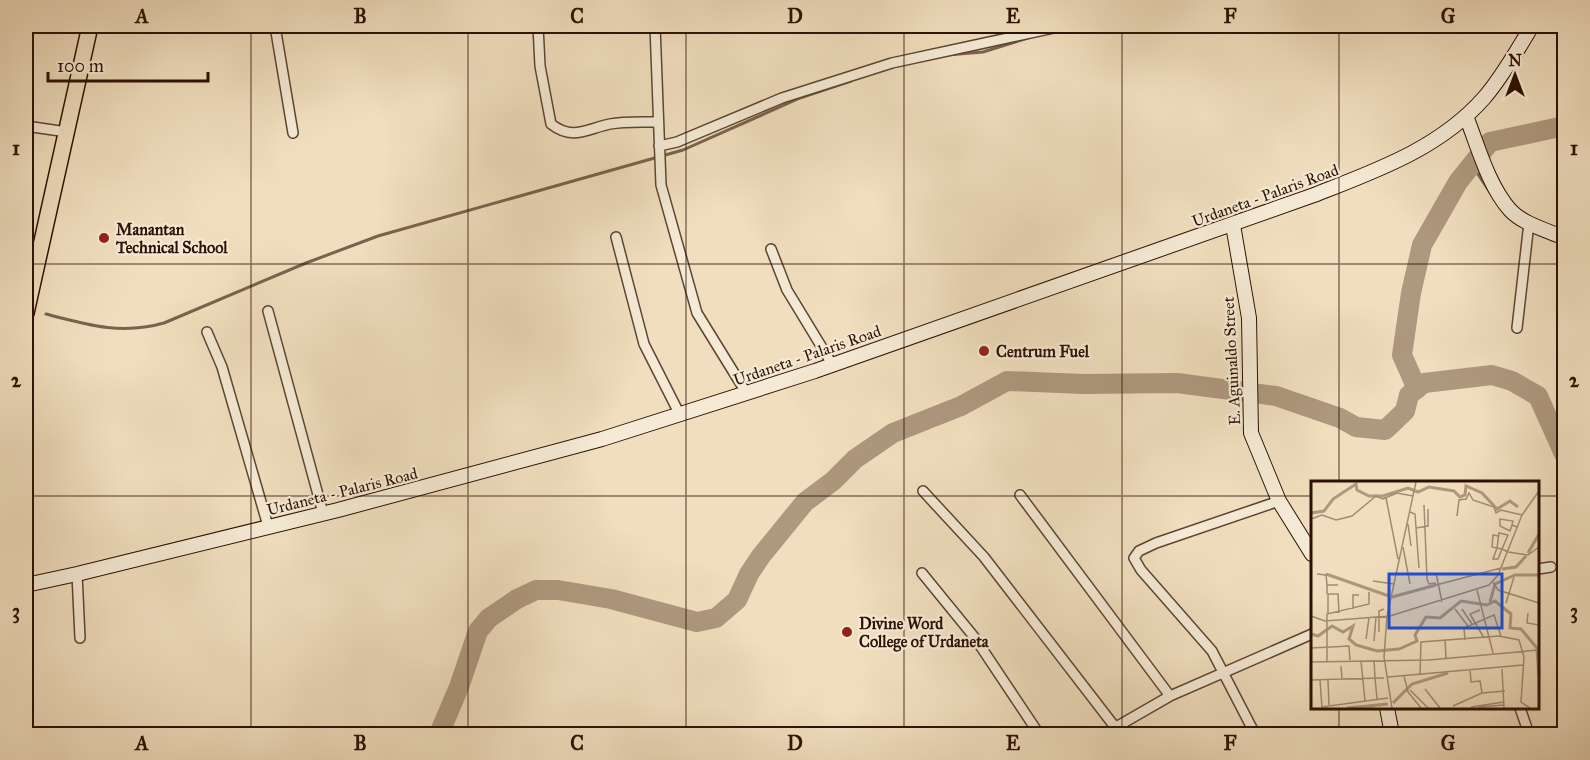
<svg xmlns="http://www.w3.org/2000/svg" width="1590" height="760" font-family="'IM FELL Great Primer',serif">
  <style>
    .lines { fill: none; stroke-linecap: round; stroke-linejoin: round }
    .stream { stroke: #7a624d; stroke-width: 3 }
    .river { stroke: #ae987e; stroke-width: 20 }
    .street-casing { stroke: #5e4432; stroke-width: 12 }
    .secondary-casing { stroke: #2d1003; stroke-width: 16 }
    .primary-casing { stroke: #2d1003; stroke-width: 18 }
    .street { stroke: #f5ead5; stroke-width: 9 }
    .secondary { stroke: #f5ead5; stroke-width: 14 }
    .primary { stroke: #f0debe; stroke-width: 15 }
    .grid { fill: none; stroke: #2d1003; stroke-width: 1.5; stroke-opacity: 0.55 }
    .poi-dot { fill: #8f2418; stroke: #f5ead5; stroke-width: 2 }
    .labels { text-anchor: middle; stroke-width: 4.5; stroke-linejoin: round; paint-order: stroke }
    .street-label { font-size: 16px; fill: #2d1003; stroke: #f5ead5 }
    .poi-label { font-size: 16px; font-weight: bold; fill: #2d1003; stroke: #f5ead5; text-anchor: start }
    .inset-river { fill: none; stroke: #ae987e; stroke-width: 3 }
    .inset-road { fill: none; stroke: #a28c73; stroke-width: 1.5 }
    .view { fill: #1d4ed8; fill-opacity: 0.15; stroke: #1d4ed8; stroke-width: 3 }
    .inset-edge { fill: none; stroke: #2d1003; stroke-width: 3 }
    .neatline { fill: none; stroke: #2d1003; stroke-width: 2 }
    .grid-label { font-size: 20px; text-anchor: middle; font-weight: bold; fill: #2d1003 }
  </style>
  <rect width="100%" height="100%" fill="#f0debe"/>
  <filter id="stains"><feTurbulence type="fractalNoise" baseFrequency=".00333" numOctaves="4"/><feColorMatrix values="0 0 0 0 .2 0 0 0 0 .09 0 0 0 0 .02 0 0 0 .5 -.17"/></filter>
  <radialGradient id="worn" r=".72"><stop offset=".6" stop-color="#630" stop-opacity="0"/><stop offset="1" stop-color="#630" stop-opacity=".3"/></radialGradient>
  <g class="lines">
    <path class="stream" d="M1063,29L1082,26
      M947,55L983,52L1031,37
      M1472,165L1493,197
      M46,314C88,325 122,335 164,323L306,263L378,236L683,150L800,98L851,81"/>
    <path class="river" d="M1417,389L1402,355L1411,293L1422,245L1458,182L1490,142L1564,126
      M439,734L459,687L478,631L489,618L517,599L536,590H558L611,599L697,622L716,618L737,600L749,574L761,556L805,502L833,481L855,459L893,433L961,406L1007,381L1084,384L1177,383L1276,396L1340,418L1356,427L1385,430L1405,411L1409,395L1424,383L1492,375L1512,381L1538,396L1564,454"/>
    <defs>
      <path id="street" d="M275,26L293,133
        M538,26L540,66L551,124C573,141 586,129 610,124C625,121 642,122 658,122
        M655,26L661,185L697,313L747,394
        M26,126L67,132
        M659,146L677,142L782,98L892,63L1063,26
        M616,237L644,344L679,413
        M771,249L787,290L832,364
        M268,311L323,513
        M1517,328L1529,223
        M207,332L222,367L268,526
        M923,491L984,557L1115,727
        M1020,495L1170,696
        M1538,569L1551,567
        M922,573L975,638L1039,734
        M77,574L80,638
        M1520,708L1529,734
        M1104,734L1170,696L1312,634
        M1255,734L1212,651L1141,570L1134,558L1139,551L1156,543L1279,501"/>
      <path id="secondary" d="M1466,116C1478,146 1488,185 1510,210C1523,224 1547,230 1564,238
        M1233,225L1249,318L1251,433L1279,501L1312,554
        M26,585L77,574L338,510L602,439L815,371L1314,195C1375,171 1439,149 1484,98C1503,76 1517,50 1532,26
        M1387,708L1392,734"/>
      <path id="primary" d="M26,313L90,26"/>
    </defs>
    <use href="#street" class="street-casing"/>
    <use href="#secondary" class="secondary-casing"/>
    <use href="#primary" class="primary-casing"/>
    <use href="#street" class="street"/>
    <use href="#secondary" class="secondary"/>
    <use href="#primary" class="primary"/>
  </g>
  <path class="grid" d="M251,26V734M468,26V734M686,26V734M904,26V734M1122,26V734M1339,26V482M26,264H1564M26,496H1312M1538,496H1564M1339,708V734"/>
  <g class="poi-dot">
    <circle cx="104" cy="238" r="6"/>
    <circle cx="984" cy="351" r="6"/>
    <circle cx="847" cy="632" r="6"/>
  </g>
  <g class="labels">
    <g class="street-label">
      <text transform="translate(1265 195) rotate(-20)" y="6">Urdaneta - Palaris Road</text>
      <text transform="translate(807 355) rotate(-19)" y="6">Urdaneta - Palaris Road</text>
      <text transform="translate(1231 361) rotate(-93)" y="6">E. Aguinaldo Street</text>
      <text transform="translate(342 491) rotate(-14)" y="6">Urdaneta - Palaris Road</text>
    </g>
    <g class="poi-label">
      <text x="116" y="235">Manantan<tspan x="116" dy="18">Technical School</tspan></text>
      <text x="996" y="357">Centrum Fuel</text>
      <text x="859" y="629">Divine Word<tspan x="859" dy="18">College of Urdaneta</tspan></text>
    </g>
  </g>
  <g transform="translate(1311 481)">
    <rect width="228" height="228" fill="#f0debe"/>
    <path class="inset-river" d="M0,32L13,30L22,18L45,3L46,9L58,15H72L97,7L107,11L118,6L143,10L149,16L154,14L155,5L171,12L186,28L199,20L207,26M217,72L228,53M191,88L205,86L215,75M15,93L78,115M81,116L125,104M179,121L184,103L204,94H228M0,153L7,155L21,145L32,151L42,145L38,158L45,164L66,170L88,168L106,160L104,154L115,136L129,137L150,120L176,124L184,120L200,133L199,147L210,148L226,167L228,197M82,222L101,203L137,192M36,227L77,223"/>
    <path class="inset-road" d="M75,17L87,78M113,24L116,98L118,103L125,102M99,31L104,33L108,87M146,35L148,19L155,18L158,12L162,19L183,26L185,32L190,29L211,34M0,38L11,34L25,39L41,35L65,15L72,18L86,12L102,15M97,43L100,65M201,44L199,50L189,45V38L202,40L201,44L206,46M105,47L117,45V28M187,55L182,54L181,66L191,68L187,78H182L186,67L188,52L197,54L191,68L197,71L217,74L228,66M92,66L99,103M125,92L131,121M6,93L15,94L16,104M62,100L83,103M182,101L187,109L228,122M125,104L190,87M166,109L182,172M16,113V104H27M195,122L203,96M42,128V114H48M144,128L157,145M151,128L161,143M169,129L159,133L173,157M17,132V113H27L28,132M217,132L216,142L228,144M0,135L14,140L79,135L178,104L187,94L211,34L228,10M68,151V130L73,128M55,158L58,137M134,159L135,177M154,159L153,147L183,134L190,155M63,160L65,136M0,167L38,165L39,179M63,179L64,197M16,180V133L58,123V111M50,180L54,220M0,181L118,179L228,169M30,185L31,198L73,197M191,188L193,227M109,194L110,161L188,155L208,159L213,176L210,221L219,227M93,195L97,211L110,227M77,196L212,184M64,197L66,218M0,199L31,198M9,199L11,226L77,217M17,199L18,224M114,208L129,227M99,209L117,227M171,212L194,210M142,225L171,212L169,200L160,201L159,188M160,226L193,221M168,226L193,224M81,227L73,176L76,135L105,1"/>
    <path class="view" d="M78,93H191V147H78Z"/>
    <rect width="228" height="228" class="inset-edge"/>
  </g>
  <rect width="1590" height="760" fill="none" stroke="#f0debe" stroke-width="66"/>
  <g transform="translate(1515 75)" stroke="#f5ead5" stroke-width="4.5" paint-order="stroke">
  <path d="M0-4.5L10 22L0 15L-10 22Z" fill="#2d1003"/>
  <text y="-9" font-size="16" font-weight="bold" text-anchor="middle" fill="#2d1003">N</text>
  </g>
  <path d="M48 72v9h160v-9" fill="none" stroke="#2d1003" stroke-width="3"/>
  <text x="57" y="72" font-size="18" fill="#2d1003" stroke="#f5ead5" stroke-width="4.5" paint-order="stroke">100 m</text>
  <rect x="33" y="33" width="1524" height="694" class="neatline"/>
  <g class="grid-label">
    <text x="142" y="23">A</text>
    <text x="360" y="23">B</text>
    <text x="577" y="23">C</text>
    <text x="795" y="23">D</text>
    <text x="1013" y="23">E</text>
    <text x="1230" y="23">F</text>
    <text x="1448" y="23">G</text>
    <text x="16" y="155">1</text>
    <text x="1574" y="155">1</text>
    <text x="16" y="387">2</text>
    <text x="1574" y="387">2</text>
    <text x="16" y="618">3</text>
    <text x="1574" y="618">3</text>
    <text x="142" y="750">A</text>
    <text x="360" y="750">B</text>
    <text x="577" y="750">C</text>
    <text x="795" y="750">D</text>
    <text x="1013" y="750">E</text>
    <text x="1230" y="750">F</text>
    <text x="1448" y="750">G</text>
  </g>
  <rect width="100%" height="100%" filter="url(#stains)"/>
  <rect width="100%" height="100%" fill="url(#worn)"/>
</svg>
